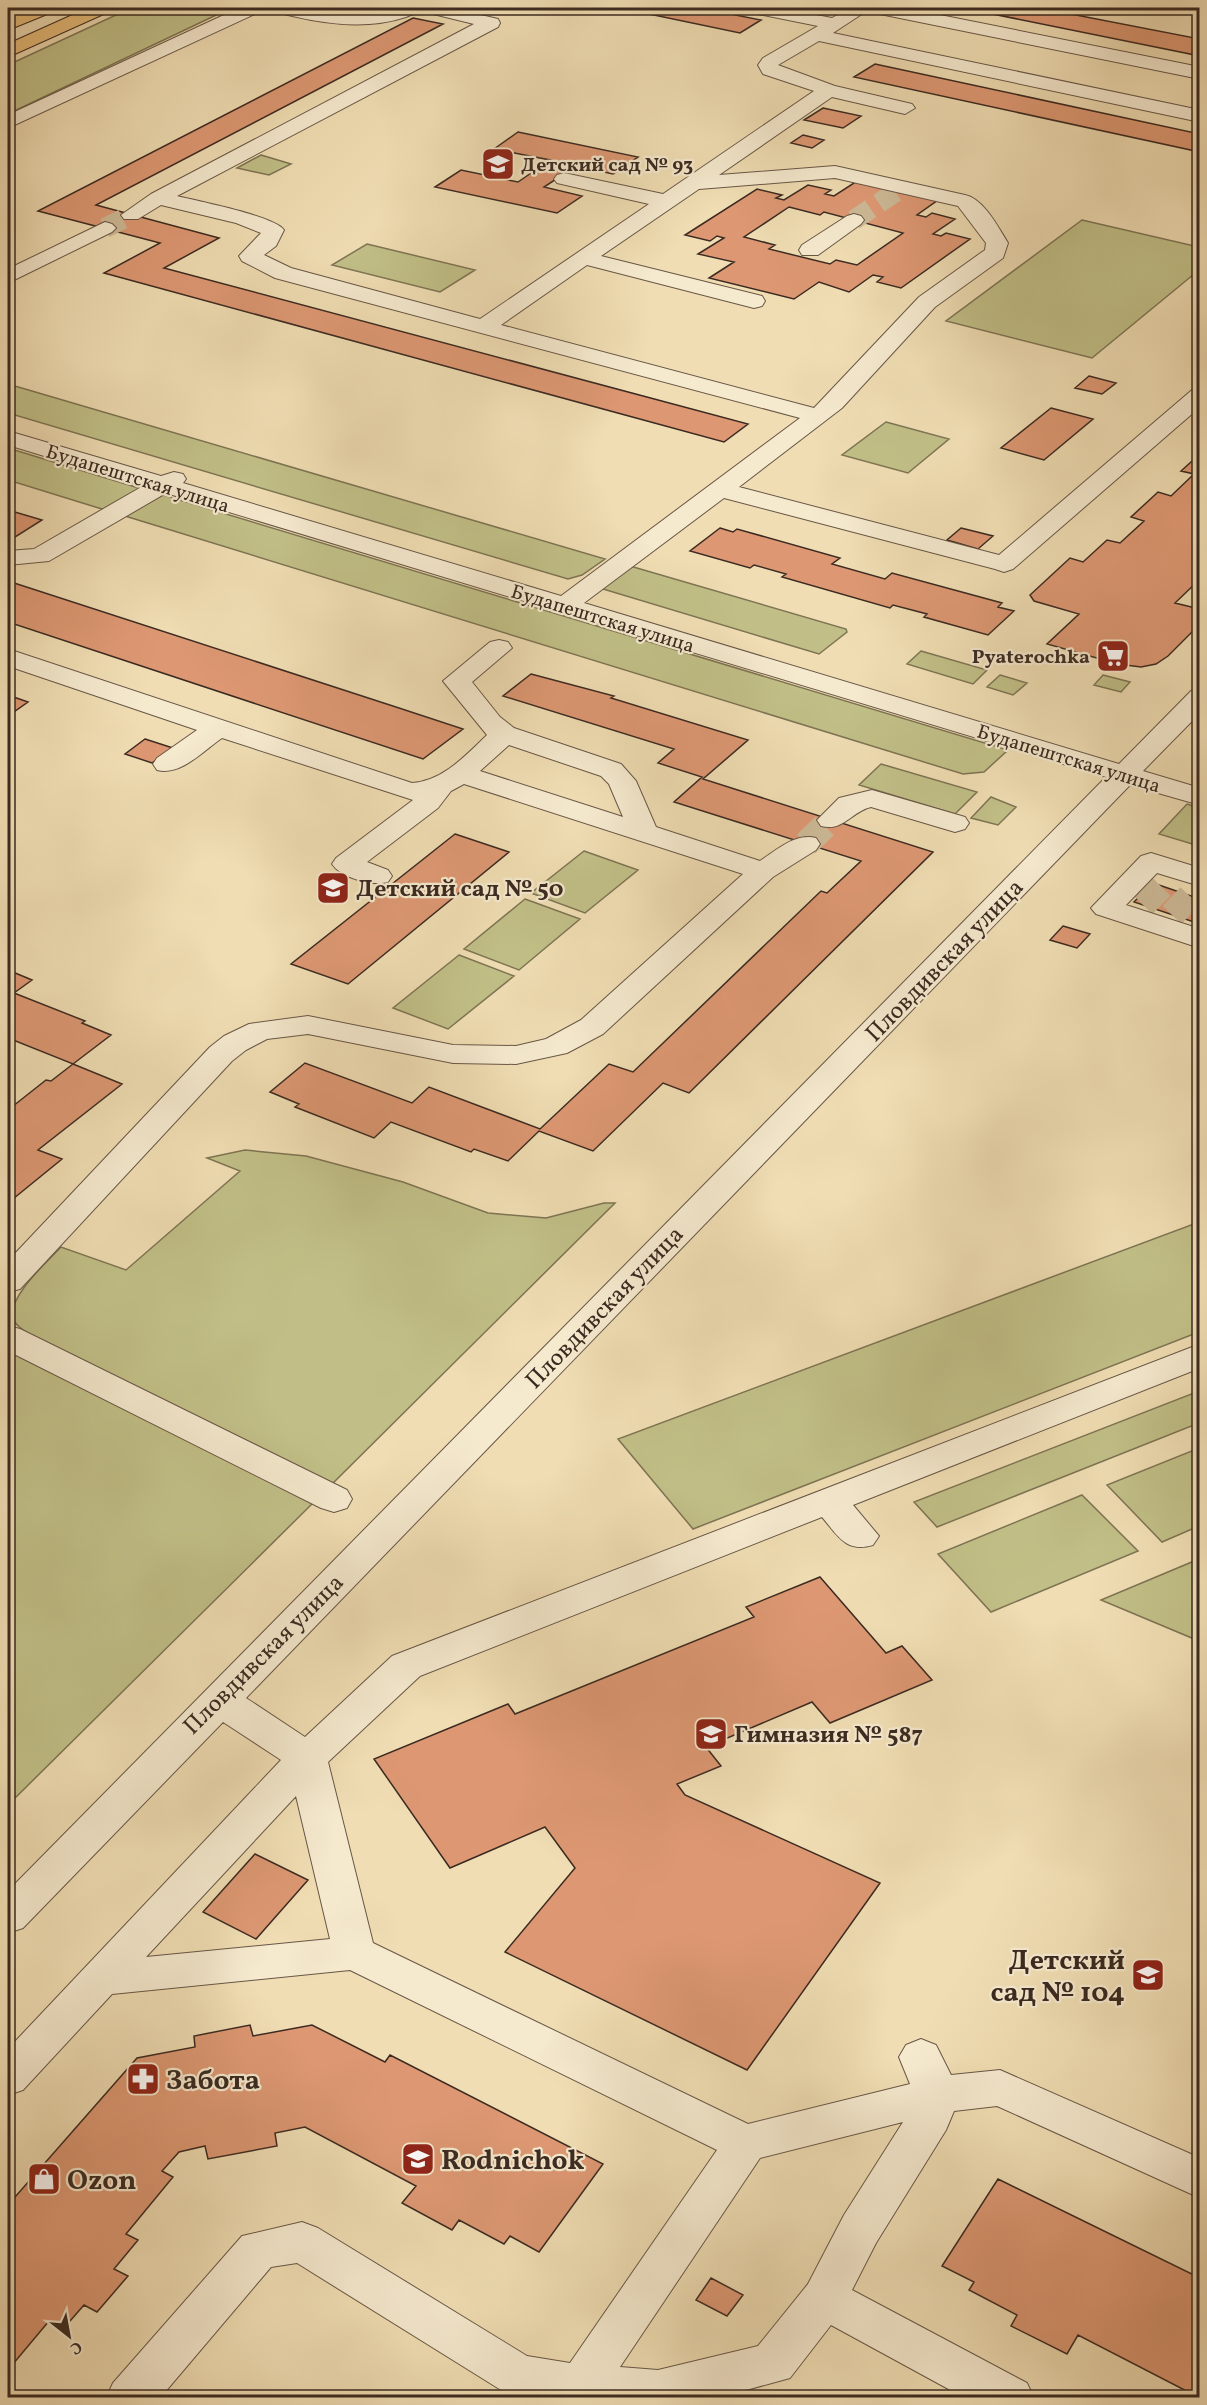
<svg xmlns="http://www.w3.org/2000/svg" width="1207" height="2405" font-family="Vollkorn,serif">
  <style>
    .green { fill: #c1bf87; stroke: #7e7454; stroke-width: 1.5 }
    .building { fill: #dd9873; stroke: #3b2a21; stroke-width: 1.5; fill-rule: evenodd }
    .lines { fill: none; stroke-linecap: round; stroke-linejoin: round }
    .minor-tunnel-far1 { stroke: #ccb996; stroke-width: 20; stroke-dasharray: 20 10; stroke-linecap: butt }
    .minor-tunnel { stroke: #ccb996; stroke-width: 26; stroke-dasharray: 26 13; stroke-linecap: butt }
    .minor-casing { stroke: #685746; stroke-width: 2 }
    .major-casing { stroke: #3b2a21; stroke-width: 2 }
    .minor { fill: #f5e9ce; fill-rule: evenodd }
    .major { fill: #e8be7a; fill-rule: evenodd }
    .labels { text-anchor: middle; stroke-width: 4.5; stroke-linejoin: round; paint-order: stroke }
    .far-poi-label { font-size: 20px; font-weight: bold; fill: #3b2a21; stroke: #f5e9ce; text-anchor: start }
    .far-street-label { font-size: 20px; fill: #3b2a21; stroke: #f5e9ce }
    .poi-label { font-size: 24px; font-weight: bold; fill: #3b2a21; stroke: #f5e9ce; text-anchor: start }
    .street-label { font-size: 24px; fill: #3b2a21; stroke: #f5e9ce }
    .near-poi-label { font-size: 28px; font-weight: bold; fill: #3b2a21; stroke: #f5e9ce; text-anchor: start }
  </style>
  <rect width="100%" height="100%" fill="#f0ddb3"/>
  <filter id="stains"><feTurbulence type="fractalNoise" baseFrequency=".00333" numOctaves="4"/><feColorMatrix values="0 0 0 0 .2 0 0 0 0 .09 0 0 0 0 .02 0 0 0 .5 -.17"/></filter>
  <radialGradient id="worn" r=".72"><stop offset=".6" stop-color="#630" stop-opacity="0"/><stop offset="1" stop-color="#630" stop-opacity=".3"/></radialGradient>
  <path class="green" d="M131,8H231L8,114V65Z
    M261,155L291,164L269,175L237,168Z
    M1082,220L1199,247V270L1092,358L946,321Z
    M367,244L475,270L440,292L332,265Z
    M8,384L605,559L582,575L568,579L8,413Z
    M886,422L949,439L908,473L842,455Z
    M8,448L142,489L105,510L8,480Z
    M163,495L1008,750L984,772L963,774L125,516Z
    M630,566L846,629L847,632L819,654L603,589L604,585Z
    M921,651L987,670L973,684L907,664Z
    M1000,675L1027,683L1013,695L987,687Z
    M1103,675L1130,682L1121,692L1094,685Z
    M881,764L977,792L955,814L859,785Z
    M991,797L1016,807L998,825L971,818Z
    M1187,804L1199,808V846L1159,834Z
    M584,851L638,870L585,913L531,893Z
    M525,899L580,919L519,970L464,949Z
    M459,955L514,976L448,1029L393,1008Z
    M245,1150L306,1156L403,1182L488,1213L546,1218L604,1203H615L331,1485L29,1334C24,1331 18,1327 14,1321C3,1301 48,1261 61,1247L126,1270L240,1171L207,1158Z
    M1199,1222V1332L693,1529L618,1439Z
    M8,1351L314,1502L8,1805Z
    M1199,1391V1423L937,1527L914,1502Z
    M1199,1448V1526L1162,1542L1107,1485Z
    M1082,1495L1138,1551L991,1612L938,1554Z
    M1199,1559V1641L1101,1600Z"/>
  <path class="building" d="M635,8H734L725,13L761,20L740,33L630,10Z
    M963,8H1040L1200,39V56Z
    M413,18L443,24L96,205L219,238L164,268L748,424L724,442L104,273L160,243L38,211Z
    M875,64L1200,134V152L854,77Z
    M823,108L861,116L843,128L804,120Z
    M518,132L638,157L613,174L576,166L544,187L582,196L557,213L435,187L461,170L518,182L550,160L494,149Z
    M803,135L824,140L812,148L791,143Z
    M857,181L938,200L917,215L926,217L932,213L955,219L933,234L941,236L946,233L970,239L901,288L877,282L883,277L873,275L849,292L819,282L794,299L709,278L734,262L698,254L724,238L717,236L710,241L685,235L757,189L782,195L776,198L784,200L808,185L831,190L825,194L834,196ZM789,207L820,215L824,212L903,233L857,265L836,260L830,264L769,249L775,245L744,237Z
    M1089,376L1116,383L1102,394L1075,388Z
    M1051,408L1093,419L1044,460L1001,448Z
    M1200,454V579L1175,603L1200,609V624L1168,656L1156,664L1141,667L1118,664L1047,644L1079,614L1034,601L1030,595L1070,558L1083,562L1107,540L1120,543L1144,521L1131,517L1158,492L1171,496L1194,474L1181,471Z
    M8,510L42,520L12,539L8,538Z
    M720,528L733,532L737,529L840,558L832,564L885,579L892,573L1002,603L998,607L1014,611L988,635L924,617L927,614L893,605L890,608L782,577L786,574L754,565L750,568L690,551Z
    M961,528L993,536L978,549L947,540Z
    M8,581L399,708L463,729L423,759L8,622Z
    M531,674L614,696L611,698L748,740L703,779L933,852L689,1093L663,1083L593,1151L539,1131L508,1161L474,1149L471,1152L391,1122L374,1138L295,1107L299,1104L270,1092L305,1063L412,1103L429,1087L540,1129L609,1064L633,1072L821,891L827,893L861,861L674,802L702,777L658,763L674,749L503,696Z
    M8,695L28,702L8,716Z
    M145,739L173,748L152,763L125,754Z
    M455,834L509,852L348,984L291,964Z
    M1153,883L1200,899V924L1134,902Z
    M1063,926L1090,934L1077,948L1050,940Z
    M8,970L32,980L14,993L85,1021L82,1023L111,1035L73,1064L8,1038Z
    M73,1064L122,1084L38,1150L62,1159L8,1203V1110L46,1080L51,1081Z
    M820,1577L886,1653L902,1646L932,1680L830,1723L812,1702L706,1747L721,1766L677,1784L685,1795L880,1883L747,2070L505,1952L575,1868L545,1827L450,1868L374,1759L508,1704L515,1714L754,1617L746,1607Z
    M255,1854L308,1880L256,1939L203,1912Z
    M250,2025L253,2036L312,2025L385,2062L390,2055L603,2164L539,2252L510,2236L504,2244L459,2220L452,2230L402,2203L416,2186L305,2127L275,2133L277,2146L208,2159L205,2146L179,2152L162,2171L173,2177L126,2234L138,2240L114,2269L128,2276L97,2312L84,2305L63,2329L49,2321L8,2370V2205L137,2058L195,2047L194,2036Z
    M998,2179L1200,2278V2398L1078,2335L1067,2354L1011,2326L1017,2315L969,2290L974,2282L942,2266Z
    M711,2278L743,2295L727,2316L696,2300Z"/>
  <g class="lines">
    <path class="minor-tunnel-far1" d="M854,220L897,191
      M105,228L131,215"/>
    <path class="minor-tunnel" d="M806,844L831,820
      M1143,905L1162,886
      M1172,915L1190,896"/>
    <defs>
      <path id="minor" d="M239,8H262L259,12L8,128V115Z
        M273,8H307L363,14L397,8H451L498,19L500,23L498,27L177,196C197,201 274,216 284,230L276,246L264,255L291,268L480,319L649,204L557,183L554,179L557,175L564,173L663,194L814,91L763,74L758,65L763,58L818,26L748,12L745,8H779L832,18L850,8H905L1200,67V79L880,14L871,8L833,33L1200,110V122L819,41L778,65L835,86L912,104L915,108L905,114L832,97L719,175L835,166L965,195C984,199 998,227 1008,243L1003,258L935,307L842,408L739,487L999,555L1192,390L1200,388V407L1013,569L1004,572L995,569L724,498L584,603L1119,764L1191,691L1200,689V713L1143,771L1200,788V805L1130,785L246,1698L305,1737L392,1656L1200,1344V1368L853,1505L879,1536L873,1545C846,1553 838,1536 822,1517L420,1676L328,1762L373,1943L748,2124L910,2084L899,2057L906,2045L921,2039L936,2045L951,2075L1000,2070L1200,2158V2198L997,2106L954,2111L946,2130L876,2243L852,2290L1027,2383L1034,2398H965L831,2325L790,2378L717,2398L518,2396L501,2390L297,2263L271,2267L160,2398H106L113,2383L242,2236L302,2222L318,2228L527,2356L570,2363L717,2150L350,1970L112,1994L23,2090L8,2095V2049L281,1760L223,1722L23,1928L8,1933V1891L1106,777L166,493L49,561L8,565V551L34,549L143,486L8,445V431L161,476L174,472L183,474L186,479L183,483L561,596L800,418L275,278L242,261L239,256L261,233L236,223L161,205L138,219H124L121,215L151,194L474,24L425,12L422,8C418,14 412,14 406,17C363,31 318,23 276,12ZM835,178L958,206L986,243L985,250L919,297L814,408L501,325L587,265L754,308L762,306L765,301L762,296L601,256L699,189ZM296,1796L330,1939L146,1957ZM903,2122L844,2215L808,2284L758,2346L658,2370L620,2367L760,2158Z
        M854,214L861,216L864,220L861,224L818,255H802L799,250L802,245L847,216Z
        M105,222L112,224L116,228L112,232L8,283V269Z
        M499,640L508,642L512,648L472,682L500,717L514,728L621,764L636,781L656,827L760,861C777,850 795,833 816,838L820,844L816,850L773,877L603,1034L567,1053L516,1064L453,1063L308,1034L267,1039L246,1050L232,1061L20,1289L8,1292V1261L210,1047L224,1036L249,1024L308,1016L453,1045L516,1046L546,1039L581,1020L743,874L464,784L451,791L438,808L367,862L388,870L392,876L388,882C372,886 341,878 332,864L336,858L413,800L222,738C203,751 181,776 157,770L153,764L157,758L197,730L8,666V649L412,783C443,781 466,755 487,735L443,681L490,642ZM509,745L601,776L609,784L623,817L480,771Z
        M872,790L965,817L969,823L965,829L955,832L871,807C851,812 843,832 821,826L817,820L839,798Z
        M1151,853L1200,868V886L1157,873L1126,905L1200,929V948L1096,914L1091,908L1141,856Z
        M8,1326L20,1329L347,1490L352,1499L347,1508L334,1512L321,1508L8,1351Z"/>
      <path id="major" d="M32,8H55L52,12L8,30V18Z
        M88,8H111L108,12L8,57V44Z"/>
    </defs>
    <use href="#minor" class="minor-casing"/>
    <use href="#major" class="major-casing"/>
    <use href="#minor" class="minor"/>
    <use href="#major" class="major"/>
  </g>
  <defs>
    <symbol id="school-square" viewBox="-11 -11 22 22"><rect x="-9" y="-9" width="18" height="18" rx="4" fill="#8f2418" stroke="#f5e9ce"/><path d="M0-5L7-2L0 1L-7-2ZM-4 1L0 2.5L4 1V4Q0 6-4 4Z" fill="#fff"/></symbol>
    <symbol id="supermarket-square" viewBox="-11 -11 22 22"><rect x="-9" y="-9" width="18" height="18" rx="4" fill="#8f2418" stroke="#f5e9ce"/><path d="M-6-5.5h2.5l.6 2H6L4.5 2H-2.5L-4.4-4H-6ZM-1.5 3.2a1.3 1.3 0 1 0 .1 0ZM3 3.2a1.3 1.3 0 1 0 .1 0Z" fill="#fff"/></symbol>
    <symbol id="pharmacy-square" viewBox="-11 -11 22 22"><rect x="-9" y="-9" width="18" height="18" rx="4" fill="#8f2418" stroke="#f5e9ce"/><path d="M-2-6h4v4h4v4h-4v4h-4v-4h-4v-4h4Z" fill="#fff"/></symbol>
    <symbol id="shop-square" viewBox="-11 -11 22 22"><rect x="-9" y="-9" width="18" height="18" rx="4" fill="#8f2418" stroke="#f5e9ce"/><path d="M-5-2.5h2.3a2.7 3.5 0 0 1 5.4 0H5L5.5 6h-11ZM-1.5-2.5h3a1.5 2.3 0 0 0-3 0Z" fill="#fff"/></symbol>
  </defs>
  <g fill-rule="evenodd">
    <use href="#school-square" x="479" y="145" width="38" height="38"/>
    <use href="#supermarket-square" x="1094" y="637" width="38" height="38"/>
    <use href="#school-square" x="314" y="869" width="38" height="38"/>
    <use href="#school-square" x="692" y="1715" width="38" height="38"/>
    <use href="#school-square" x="1129" y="1956" width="38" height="38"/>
    <use href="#pharmacy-square" x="124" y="2060" width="38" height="38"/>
    <use href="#school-square" x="399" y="2140" width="38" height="38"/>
    <use href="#shop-square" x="25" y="2160" width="38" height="38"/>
  </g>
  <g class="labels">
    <g class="far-poi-label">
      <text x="521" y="171">Детский сад № 93</text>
      <text x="1090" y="663" text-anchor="end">Pyaterochka</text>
    </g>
    <g class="far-street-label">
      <text transform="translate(138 478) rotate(17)" y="7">Будапештская улица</text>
      <text transform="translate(603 618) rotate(17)" y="7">Будапештская улица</text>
      <text transform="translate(1069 758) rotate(17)" y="7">Будапештская улица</text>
    </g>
    <g class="poi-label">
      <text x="356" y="896">Детский сад № 50</text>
      <text x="734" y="1742">Гимназия № 587</text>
    </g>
    <g class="street-label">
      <text transform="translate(944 960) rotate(-46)" y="8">Пловдивская улица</text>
      <text transform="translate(604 1307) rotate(-46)" y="8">Пловдивская улица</text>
      <text transform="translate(263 1654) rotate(-45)" y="8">Пловдивская улица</text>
    </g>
    <g class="near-poi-label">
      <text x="1125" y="1969" text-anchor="end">Детский<tspan x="1125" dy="32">сад № 104</tspan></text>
      <text x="166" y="2089">Забота</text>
      <text x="441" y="2169">Rodnichok</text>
      <text x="67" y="2189">Ozon</text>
    </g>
  </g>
  <rect width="1207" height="2405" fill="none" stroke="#f0ddb3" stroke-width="30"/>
  <rect x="9" y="9" width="1189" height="2387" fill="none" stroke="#3b2a21" stroke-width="3"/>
  <rect x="15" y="15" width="1177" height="2375" fill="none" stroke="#3b2a21" stroke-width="1.5"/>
  <g transform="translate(69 2336) rotate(149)" stroke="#f5e9ce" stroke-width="4.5" paint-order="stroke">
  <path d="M0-4.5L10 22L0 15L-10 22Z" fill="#3b2a21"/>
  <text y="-9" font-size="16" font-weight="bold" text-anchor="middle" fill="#3b2a21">С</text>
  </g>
  <rect width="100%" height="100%" filter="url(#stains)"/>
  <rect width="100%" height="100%" fill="url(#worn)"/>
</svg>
